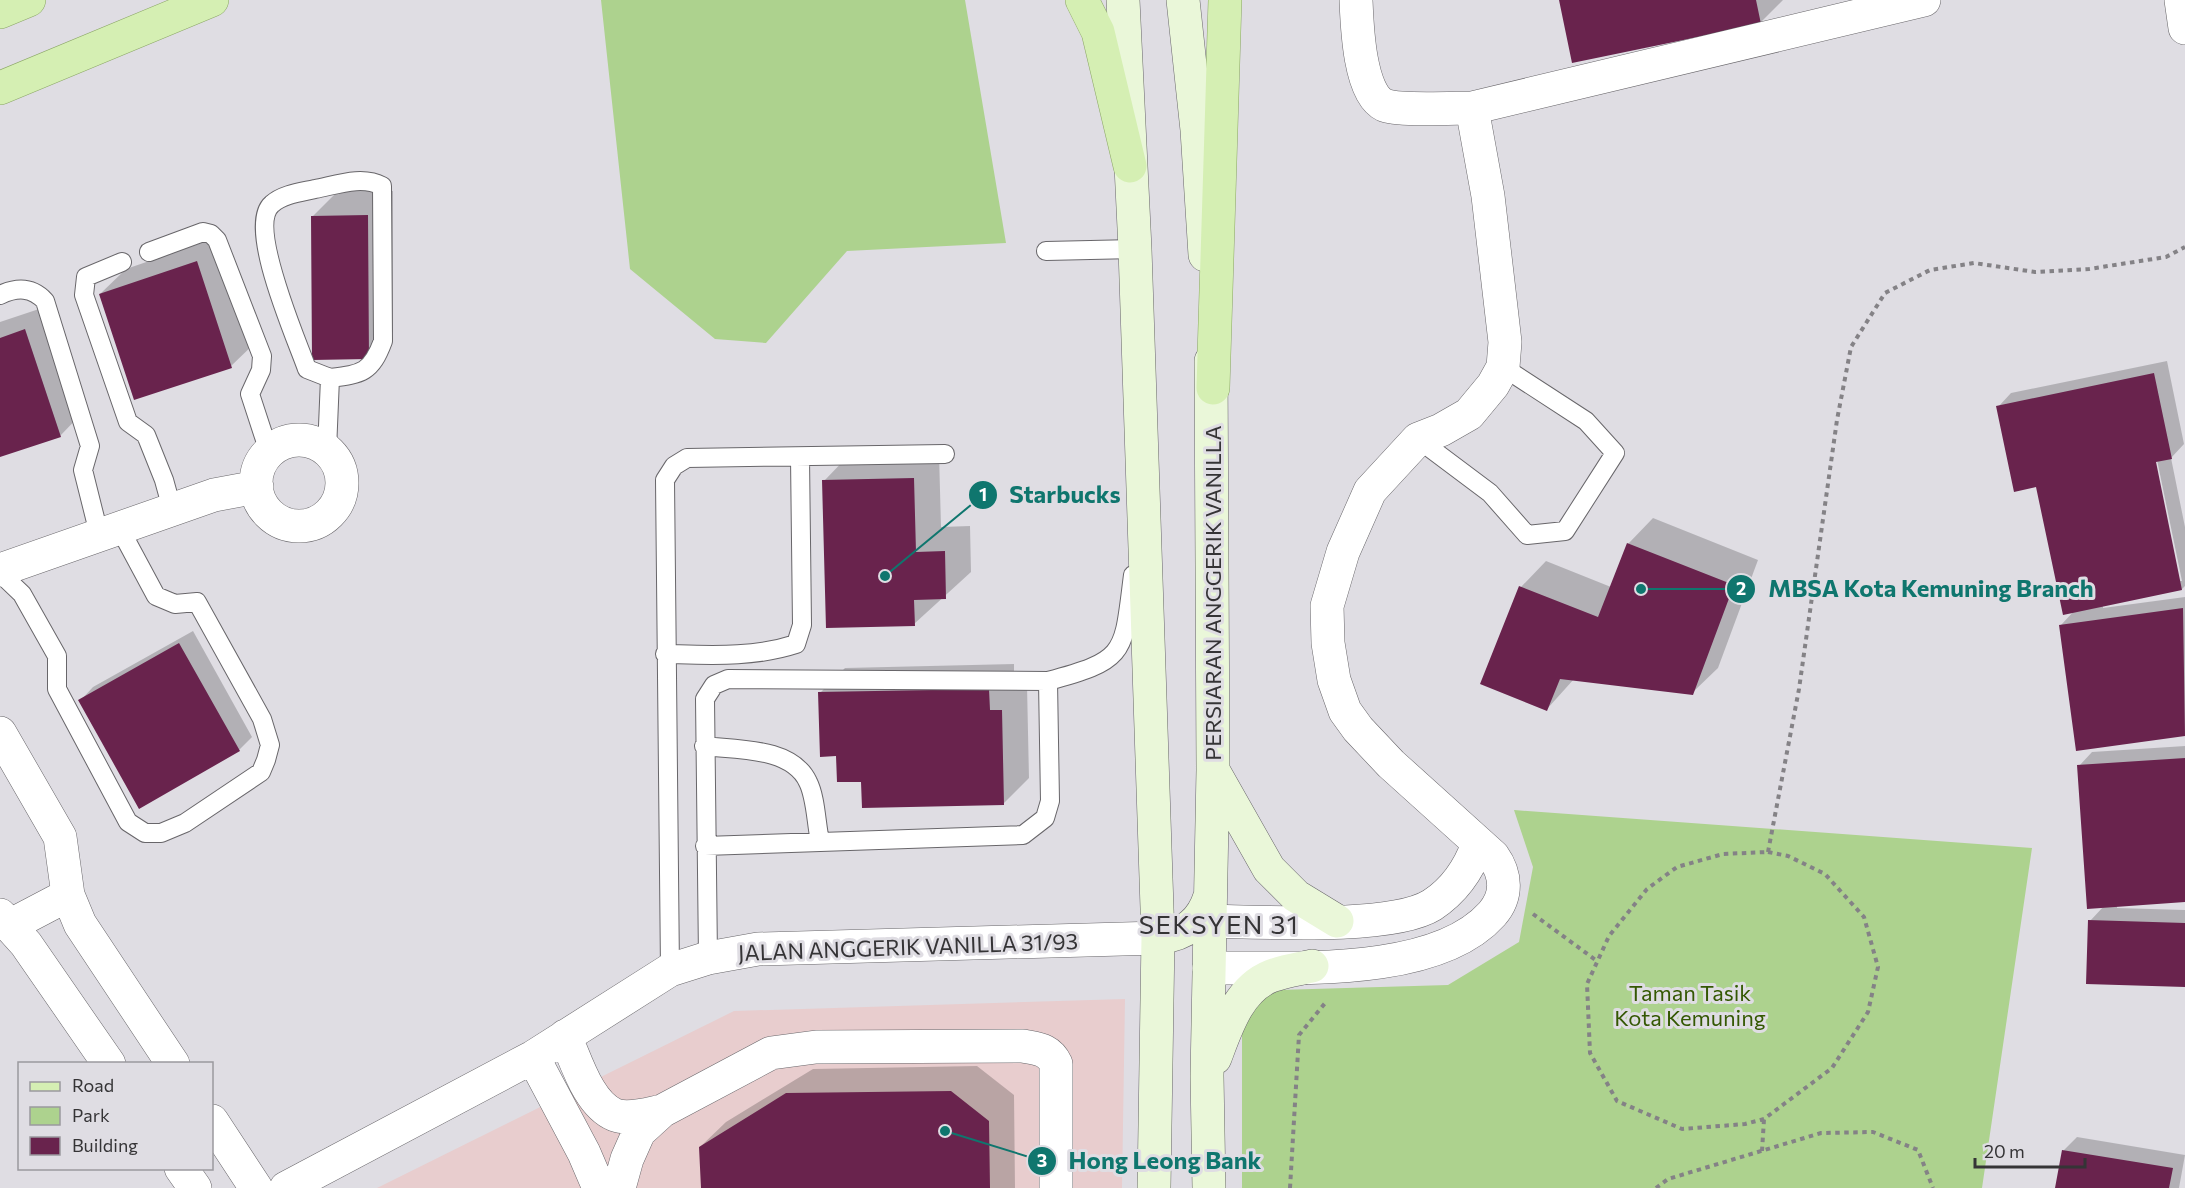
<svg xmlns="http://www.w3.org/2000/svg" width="2185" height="1188" font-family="Commissioner,sans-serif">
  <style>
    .commercial { fill: #e8cdce }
    .green { fill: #add28e }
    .shadow { fill: #0003; fill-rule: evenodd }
    .building { fill: #69234d }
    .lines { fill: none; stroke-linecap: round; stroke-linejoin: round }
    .service-casing { stroke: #68666a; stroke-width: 20 }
    .minor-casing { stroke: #68666a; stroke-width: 34 }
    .secondary-casing { stroke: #68666a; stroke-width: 34 }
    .primary-casing { stroke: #8ba666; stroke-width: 34 }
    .path { stroke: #848286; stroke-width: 4; stroke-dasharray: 4.5 4.5; stroke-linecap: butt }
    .service { stroke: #fff; stroke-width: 18 }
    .minor { stroke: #fff; stroke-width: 33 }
    .secondary { stroke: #eaf7d9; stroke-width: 33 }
    .primary { stroke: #d5efb3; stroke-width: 33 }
    .labels { text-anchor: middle; stroke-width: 6; stroke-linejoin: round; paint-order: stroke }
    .street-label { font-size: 22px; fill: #353436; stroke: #dfdde3 }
    .park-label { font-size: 22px; fill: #345803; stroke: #dfdde3 }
    .quarter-label { font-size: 26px; letter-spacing: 1.5px; fill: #353436; stroke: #dfdde3 }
    .leader { fill: none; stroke: #0f766e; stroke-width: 2 }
    .callout-dot { fill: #0f766e; stroke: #dfdde3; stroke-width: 2 }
    .mark-label { font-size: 18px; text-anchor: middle; font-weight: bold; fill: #fff }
    .callout-label { font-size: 24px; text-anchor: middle; font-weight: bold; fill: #0f766e; stroke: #dfdde3; stroke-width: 6; stroke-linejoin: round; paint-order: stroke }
  </style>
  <rect width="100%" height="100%" fill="#dfdde3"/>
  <path class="commercial" d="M1125,999L1122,1188H377L734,1011Z"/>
  <path class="green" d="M601,0H965L1006,243L847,251L766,343L715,339L630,269Z
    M1514,810L2032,848L1982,1188H1242V991L1448,985L1519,942L1533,867Z"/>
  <path class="shadow" d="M1560,0H1783L1760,23Z
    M338,191H393V332L368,358L313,216Z
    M222,236L257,341L231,366L100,294L126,269Z
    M51,305L85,410L60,436L0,455V322Z
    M2167,361L2184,444L2171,458L2185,527V586L2182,589L2103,605V608L2185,597V734L2077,749L2061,625L2074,611L2037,485L1998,407L2011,393ZM2153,455H2156L2182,581H2179Z
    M939,453L941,527L970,526L971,572L914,624L824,481L849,455Z
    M1653,518L1758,560L1718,668L1692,693L1574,679L1547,709L1521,587L1546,561L1611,587L1628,544Z
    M193,631L252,737L239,750L80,701L93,687Z
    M1014,664V685H1027L1029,778L1003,804L863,780L838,755L820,693L845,668Z
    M2185,746V901L2117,906V908L2185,910V986L2090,921L2104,906L2079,766L2092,752Z
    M977,1066L1014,1095L1015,1188H703L700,1147L726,1122L813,1069Z
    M2077,1137L2185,1155L2179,1188H2057L2064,1150Z"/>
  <path class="building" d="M1559,0H1756L1761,24L1572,63Z
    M368,215L369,359L312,360L311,216Z
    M197,261L232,368L134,400L99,294Z
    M25,329L61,437L0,457V338Z
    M2154,373L2172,459L2156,462L2182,590L2063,615L2036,487L2014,492L1996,406Z
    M914,478L916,552L945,551L946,599L914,600L915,626L826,628L822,480Z
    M1627,543L1734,585L1693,695L1560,679L1547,711L1480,684L1519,586L1598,617Z
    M2183,608L2185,736L2076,751L2059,625Z
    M179,643L240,751L139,809L78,700Z
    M989,689L990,710H1002L1004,805L862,808L861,782H837L836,756L820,757L818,692Z
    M2185,758V902L2087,909L2077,765Z
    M2088,920L2185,923V987L2086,984Z
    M951,1091L989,1121L990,1188H701L699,1147L786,1093Z
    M2062,1150L2173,1168L2169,1188H2055Z"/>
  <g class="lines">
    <defs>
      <path id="service" d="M1046,251L1135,249
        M149,252L203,232L211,234L217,240L262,356L261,370L250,394L269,452
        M122,262L86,277L84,295L128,422L146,435L164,480L172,509
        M0,295C17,287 32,287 45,301L90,446L83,470L99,534
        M1418,439L1490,493L1527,535L1565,531L1615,453L1586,421L1503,367
        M327,450L330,378C362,374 371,373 383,341L382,186C362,175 336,185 315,189C302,192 283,194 272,204C246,226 297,340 307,369L330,378
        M0,573L22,594L57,656V689L128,822L145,833H161L185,823L261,772L266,760L270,745L262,719L197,602L175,604L156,596L120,529
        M665,654C709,655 753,658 796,644L802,625L800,457
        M704,746C737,750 792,747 808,782C816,798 816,823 820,841
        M705,846L1023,835L1045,818L1050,801L1048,681
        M708,958L705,699L714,685L728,679L1048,681C1128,660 1123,653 1133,575
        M670,970L665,480L674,466L687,458L945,454"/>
      <path id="minor" d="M1356,0C1357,24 1359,93 1384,105C1398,111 1454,108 1472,108L1924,0
        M2181,0L2185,28
        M256 483a43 43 0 1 1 86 0a43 43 0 1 1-86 0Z
        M0,570L214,495L257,487
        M0,733L60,837L68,895L80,924L173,1064
        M0,915L26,944L109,1064
        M1210,921C1261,922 1392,930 1432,905C1455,890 1469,869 1478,844
        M9,926L68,895
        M1209,968C1289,967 1435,978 1492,914C1508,896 1506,874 1493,856L1391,764L1358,729L1345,711L1334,680L1328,643L1327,606L1343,552L1370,491L1418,439L1441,430L1469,414L1493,385L1503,367L1505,342L1488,196L1472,108
        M565,1036C576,1060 588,1104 615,1115C629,1120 648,1114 662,1111
        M533,1057L584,1153L599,1188
        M212,1121L256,1188
        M181,1168L195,1188
        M286,1188L533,1057L670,970L708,958L758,949L1158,938
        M619,1188L627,1159L639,1132L662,1111L771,1053L816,1047L1023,1046C1038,1049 1049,1049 1056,1064V1188"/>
      <path id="secondary" d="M1123,0L1135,249L1158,938L1154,1188
        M1183,0L1197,130L1205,255
        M1214,772L1269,869L1296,896L1337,921
        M1158,938C1185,935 1202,922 1210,896
        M1215,1058C1226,1029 1238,989 1271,976C1284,971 1299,969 1312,966
        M1209,1188L1207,1076L1213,770L1211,361"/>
      <path id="primary" d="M1082,0L1098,32L1130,166
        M0,12L29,0
        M0,88L212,0
        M1213,388L1225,0"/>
    </defs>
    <use href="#service" class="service-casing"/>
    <use href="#minor" class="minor-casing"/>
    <use href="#secondary" class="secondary-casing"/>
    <use href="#primary" class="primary-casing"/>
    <path class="path" d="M1768,852L1788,856L1825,874L1864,917L1878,967L1868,1012L1832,1068L1764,1119L1745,1124L1682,1129L1617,1101L1590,1053L1587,984L1609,936L1647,889L1677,867L1723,854Z
      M1768,852L1799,689L1837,420L1851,347L1885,293L1930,270L1974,263L2035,272L2089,269L2166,257L2185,247
      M1533,914L1597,961
      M1762,1151L1764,1119
      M1290,1188L1299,1035L1326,1002
      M1656,1188L1668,1179L1821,1133L1873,1132L1918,1150L1933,1188"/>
    <use href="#service" class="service"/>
    <use href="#minor" class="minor"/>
    <use href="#secondary" class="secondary"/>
    <use href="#primary" class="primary"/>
  </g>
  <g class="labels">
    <g class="street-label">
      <text transform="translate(1213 593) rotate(-90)" y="8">PERSIARAN ANGGERIK VANILLA</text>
      <text transform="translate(908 947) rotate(-2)" y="8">JALAN ANGGERIK VANILLA 31/93</text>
    </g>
    <g class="park-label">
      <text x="1690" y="1001">Taman Tasik<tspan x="1690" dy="25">Kota Kemuning</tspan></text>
    </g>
    <g class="quarter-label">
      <text x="1219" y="934">SEKSYEN 31</text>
    </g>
  </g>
  <path class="leader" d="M885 576L983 495M1641 589L1741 589M945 1131L1042 1161"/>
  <g class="callout-dot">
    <circle cx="885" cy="576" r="6"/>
    <circle cx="1641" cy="589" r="6"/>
    <circle cx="945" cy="1131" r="6"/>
    <circle cx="983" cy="495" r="15"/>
    <circle cx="1741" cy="589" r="15"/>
    <circle cx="1042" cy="1161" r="15"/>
  </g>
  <g class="mark-label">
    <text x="983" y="501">1</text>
    <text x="1741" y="595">2</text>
    <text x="1042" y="1167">3</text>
  </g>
  <g class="callout-label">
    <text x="1065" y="503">Starbucks</text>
    <text x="1931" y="597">MBSA Kota Kemuning Branch</text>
    <text x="1165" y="1169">Hong Leong Bank</text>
  </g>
  <rect x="18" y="1062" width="195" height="108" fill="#dfdde3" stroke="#9b999e" stroke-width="1.5"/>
  <rect x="30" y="1082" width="30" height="9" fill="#d5efb3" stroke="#9b999e" stroke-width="1.5"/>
  <text x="72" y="1092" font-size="18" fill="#353436">Road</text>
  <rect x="30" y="1107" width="30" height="18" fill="#add28e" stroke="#9b999e" stroke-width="1.5"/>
  <text x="72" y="1122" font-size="18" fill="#353436">Park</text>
  <rect x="30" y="1137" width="30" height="18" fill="#69234d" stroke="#9b999e" stroke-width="1.5"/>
  <text x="72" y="1152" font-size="18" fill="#353436">Building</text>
  <path d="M1975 1158v9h110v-9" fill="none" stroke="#353436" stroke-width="3"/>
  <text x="1984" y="1158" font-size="18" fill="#353436" stroke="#dfdde3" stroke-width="4.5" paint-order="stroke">20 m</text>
</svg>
